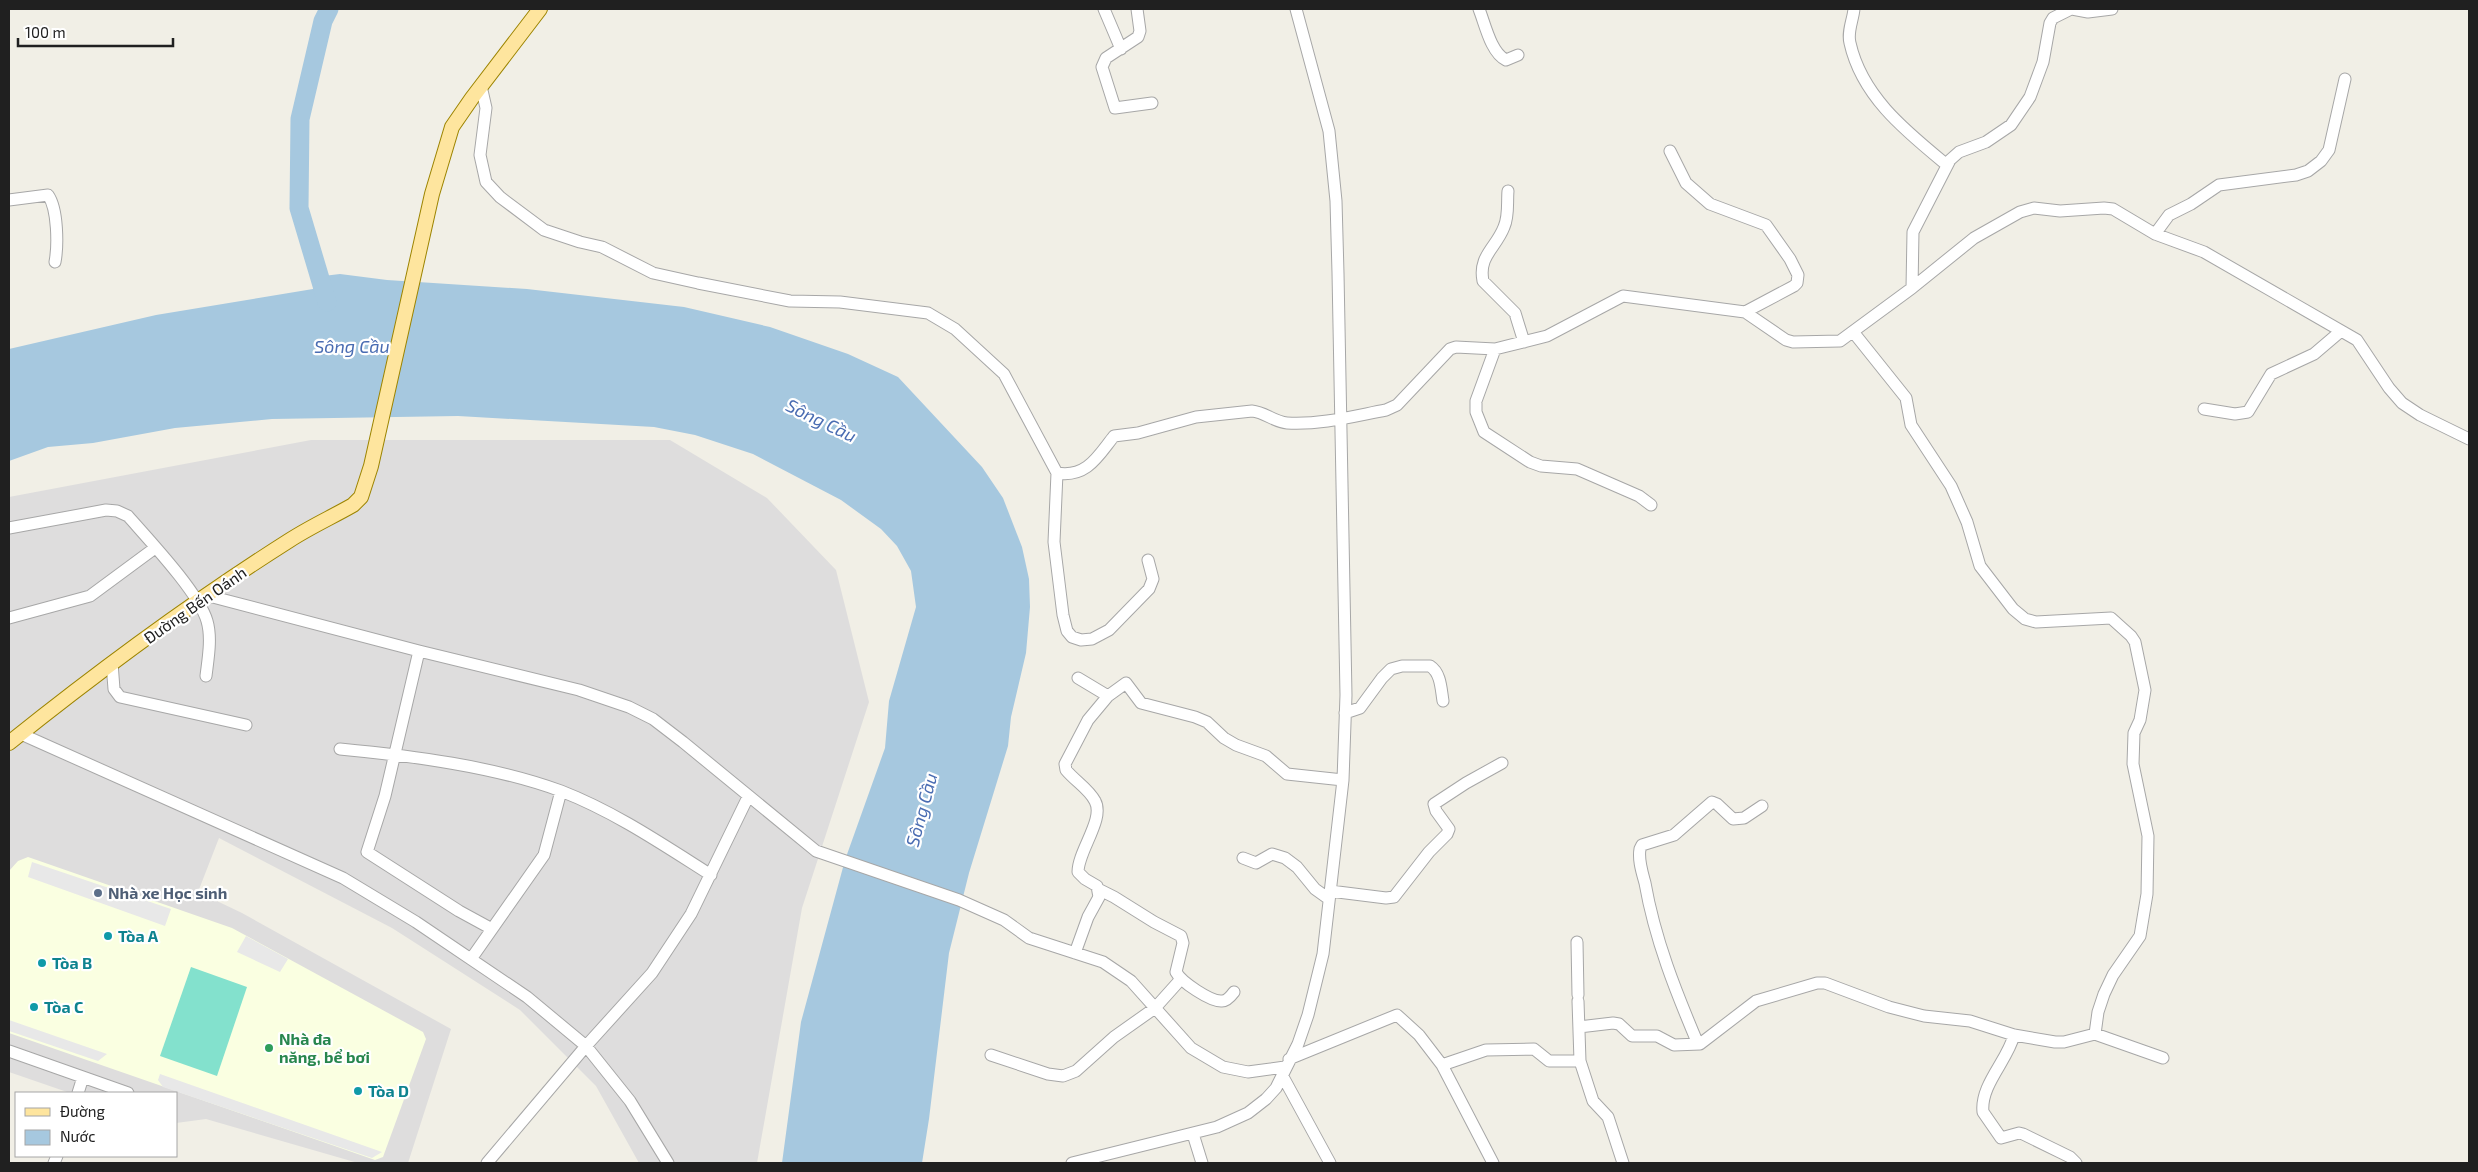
<svg xmlns="http://www.w3.org/2000/svg" width="2478" height="1172" font-family="'Exo 2',sans-serif">
  <style>
    .residential { fill: #dedddd }
    .education { fill: #faffe1 }
    .pitch { fill: #83e1cd }
    .parking { fill: #e8e8e8 }
    .water { fill: #a6c8df }
    .lines { fill: none; stroke-linecap: round; stroke-linejoin: round }
    .river { stroke: #a6c8df; stroke-width: 19 }
    .minor-casing { stroke: #a7a7a7; stroke-width: 13 }
    .major-casing { stroke: #9c8400; stroke-width: 16 }
    .minor { stroke: #fff; stroke-width: 11 }
    .major { stroke: #fee59e; stroke-width: 14 }
    .service-dot { fill: #5c6f8a; stroke: #fff; stroke-width: 2 }
    .culture-dot { fill: #0f9aa8; stroke: #fff; stroke-width: 2 }
    .leisure-dot { fill: #2e9e5b; stroke: #fff; stroke-width: 2 }
    .labels { text-anchor: middle; stroke-width: 4.5; stroke-linejoin: round; paint-order: stroke }
    .street-label { font-size: 16px; fill: #202020; stroke: #fff }
    .service-label { font-size: 16px; font-weight: bold; fill: #4e5e75; stroke: #fff; text-anchor: start }
    .culture-label { font-size: 16px; font-weight: bold; fill: #0d838f; stroke: #fff; text-anchor: start }
    .leisure-label { font-size: 16px; font-weight: bold; fill: #27864d; stroke: #fff; text-anchor: start }
    .water-label { font-size: 18px; font-style: italic; fill: #496cb2; stroke: #fff }
  </style>
  <rect width="100%" height="100%" fill="#f1efe6"/>
  <path class="residential" d="M311,440H670L767,498L836,570L869,702L802,908L757,1163H639L596,1086L520,1010L392,928L219,838L198,892L242,913L451,1029L408,1163H358L206,1119L176,1123V1093H70L9,1072V497Z"/>
  <path class="education" d="M28,857L232,928L423,1032L426,1039L383,1157L375,1160L9,1033V871L18,861Z"/>
  <path class="pitch" d="M191,967L247,987L217,1076L160,1056Z"/>
  <path class="parking" d="M32,862L171,909L165,926L28,877Z
    M246,936L288,959L280,972L237,952Z
    M9,1020L107,1054L98,1061L9,1031Z
    M160,1074L382,1152L372,1158L163,1087L158,1080Z"/>
  <path class="water" d="M340,274L387,280L527,289L684,307L770,327L848,354L898,377L982,467L1003,498L1022,547L1029,579L1030,607L1026,653L1011,717L1008,746L969,873L949,953L929,1119L922,1163H782L801,1022L845,860L885,748L889,701L916,607L911,571L897,546L881,529L841,500L753,454L695,435L654,427L458,416L272,419L175,428L93,443L48,447L9,461V349L156,315L313,289L315,277Z"/>
  <g class="lines">
    <path class="river" d="M327,302L299,208L300,119L323,21L329,9"/>
    <defs>
      <path id="minor" d="M1104,9L1121,49
        M1137,9L1140,31L1138,37L1106,58L1102,67L1115,108L1152,103
        M1479,9C1485,24 1491,53 1506,60L1518,55
        M1854,9C1853,20 1847,32 1850,43C1862,97 1907,132 1947,165
        M2072,9L2088,12L2112,9
        M481,86L486,108L480,155L486,182L500,197L544,230L580,242L602,247L653,273L698,283L790,301L840,302L928,313L955,329L1004,374L1057,473L1054,542L1063,615L1067,631L1072,637L1081,640L1092,639L1109,630L1149,589L1153,579L1148,560
        M1670,151L1686,183L1710,204L1766,225L1790,259L1798,275L1797,283L1794,286L1745,312
        M1508,191C1507,202 1509,216 1504,227C1496,248 1478,256 1483,281L1515,313L1524,342
        M9,200L48,195C58,209 58,246 55,262
        M2155,234L2169,215L2191,204L2219,185L2296,175L2308,171L2321,161L2329,150L2345,79
        M1912,288L1913,232L1950,160L1959,152L1986,142L2011,125L2030,97L2043,62L2050,23L2053,18L2071,9
        M1854,333L1906,398L1911,425L1951,486L1967,522L1980,566L2013,609L2025,619L2036,622L2111,618L2131,636L2135,642L2145,690L2140,720L2134,733L2133,764L2148,836L2147,894L2140,936L2113,975L2104,994L2098,1012L2095,1034
        M1495,349L1476,401V412L1484,432L1530,462L1541,466L1577,469L1639,496L1651,505
        M2204,409L2235,414L2248,412L2271,374L2314,354L2341,331
        M1057,473C1087,478 1098,456 1114,436L1138,433L1196,417L1252,411C1265,412 1274,422 1287,423C1321,425 1354,416 1386,410L1397,405L1450,349L1456,347L1495,349L1547,336L1623,296L1745,312L1786,340L1793,342L1840,341L1912,288L1974,238L2020,212L2034,208L2060,211L2104,208L2113,209L2155,234L2204,252L2357,340L2389,388L2402,403L2420,415L2469,439
        M9,528L106,510L117,511L128,516C149,540 199,593 207,621C212,638 208,659 206,676
        M209,596L419,651L579,690L629,707L653,719L683,742L816,851L959,900L1004,920L1029,938L1103,962L1131,981L1191,1048L1223,1067L1248,1072L1285,1067
        M9,618L90,596L155,548
        M419,651L385,796L367,852L459,911L492,929
        M112,663L114,689L120,697L246,725
        M1078,678L1108,696L1126,683L1141,703L1195,717L1207,722L1224,738L1236,745L1266,756L1287,774L1343,780
        M1345,713L1360,708L1382,678L1391,669L1402,666H1430C1441,673 1441,689 1443,701
        M21,734L343,878L416,922L527,997L586,1046L630,1101L668,1163
        M340,749C412,756 493,766 561,791C615,812 662,844 711,875
        M1243,858L1256,863L1272,854L1285,858L1297,867L1315,889L1329,899
        M1100,890L1114,897L1154,922L1181,936L1183,943L1176,972C1181,982 1211,1002 1222,1001C1227,1001 1231,996 1234,992
        M1330,891L1386,898L1394,897L1429,852L1447,834L1449,829L1436,811L1434,804L1466,783L1502,763
        M1577,942L1578,995
        M1075,953L1088,917L1099,897L1097,886L1085,879L1078,872C1078,851 1105,819 1095,801C1089,789 1075,781 1066,770L1065,764L1088,720L1108,696
        M471,959L544,855L561,791
        M1578,1001L1580,1061L1593,1101L1608,1117L1623,1163
        M1579,1027L1613,1023L1619,1024L1632,1036H1657L1674,1045L1700,1044L1756,1001L1817,983H1825L1889,1007L1924,1016L1970,1021L2014,1035L2055,1042H2064L2095,1034L2163,1058
        M2014,1035C2008,1060 1980,1085 1983,1112L2001,1138L2019,1133L2023,1134L2070,1157L2076,1163
        M1698,1044C1676,992 1655,940 1645,883C1642,872 1638,860 1640,849L1642,845L1674,835L1712,802L1717,804L1733,819L1744,818L1762,806
        M9,1051L128,1093
        M991,1055L1048,1074L1063,1076L1076,1071L1114,1037L1155,1008L1181,979
        M1289,1059L1397,1015L1419,1035L1442,1065L1493,1163
        M1442,1065L1486,1050L1534,1049L1549,1061H1580
        M1282,1075L1330,1163
        M78,1093L83,1077
        M1193,1134L1202,1163
        M54,1163L57,1156
        M487,1163L586,1046L652,973L691,914L748,797
        M1072,1163L1217,1127L1248,1113L1266,1099L1276,1088L1298,1044L1308,1015L1323,954L1343,780L1346,695L1338,273L1336,201L1329,131L1296,9"/>
      <path id="major" d="M9,743C99,671 192,602 290,540C310,527 332,517 353,505L361,497L371,466L432,194L452,127L472,98L540,9"/>
    </defs>
    <use href="#minor" class="minor-casing"/>
    <use href="#major" class="major-casing"/>
    <use href="#minor" class="minor"/>
    <use href="#major" class="major"/>
  </g>
  <circle class="service-dot" cx="98" cy="893" r="5"/>
  <g class="culture-dot">
    <circle cx="108" cy="936" r="5"/>
    <circle cx="42" cy="963" r="5"/>
    <circle cx="34" cy="1007" r="5"/>
    <circle cx="358" cy="1091" r="5"/>
  </g>
  <circle class="leisure-dot" cx="269" cy="1048" r="5"/>
  <g class="labels">
    <g class="street-label">
      <text transform="translate(195 605) rotate(-35)" y="6">Đường Bến Oánh</text>
    </g>
    <g class="service-label">
      <text x="108" y="899">Nhà xe Học sinh</text>
    </g>
    <g class="culture-label">
      <text x="118" y="942">Tòa A</text>
      <text x="52" y="969">Tòa B</text>
      <text x="44" y="1013">Tòa C</text>
      <text x="368" y="1097">Tòa D</text>
    </g>
    <g class="leisure-label">
      <text x="279" y="1045">Nhà đa<tspan x="279" dy="18">năng, bể bơi</tspan></text>
    </g>
    <g class="water-label">
      <text x="352" y="353">Sông Cầu</text>
      <text transform="translate(821 421) rotate(26)" y="6">Sông Cầu</text>
      <text transform="translate(922 810) rotate(-75)" y="6">Sông Cầu</text>
    </g>
  </g>
  <rect width="2478" height="1172" fill="none" stroke="#202020" stroke-width="20"/>
  <rect x="15" y="1092" width="162" height="65" fill="#ffffff" stroke="#a6a6a6"/>
  <rect x="25" y="1108" width="25" height="8" fill="#fee59e" stroke="#a6a6a6"/>
  <text x="60" y="1117" font-size="15" fill="#202020">Đường</text>
  <rect x="25" y="1130" width="25" height="15" fill="#a6c8df" stroke="#a6a6a6"/>
  <text x="60" y="1142" font-size="15" fill="#202020">Nước</text>
  <path d="M18 38v8h155v-8" fill="none" stroke="#202020" stroke-width="2.5"/>
  <text x="25" y="38" font-size="15" fill="#202020" stroke="#ffffff" stroke-width="4" paint-order="stroke">100 m</text>
</svg>
